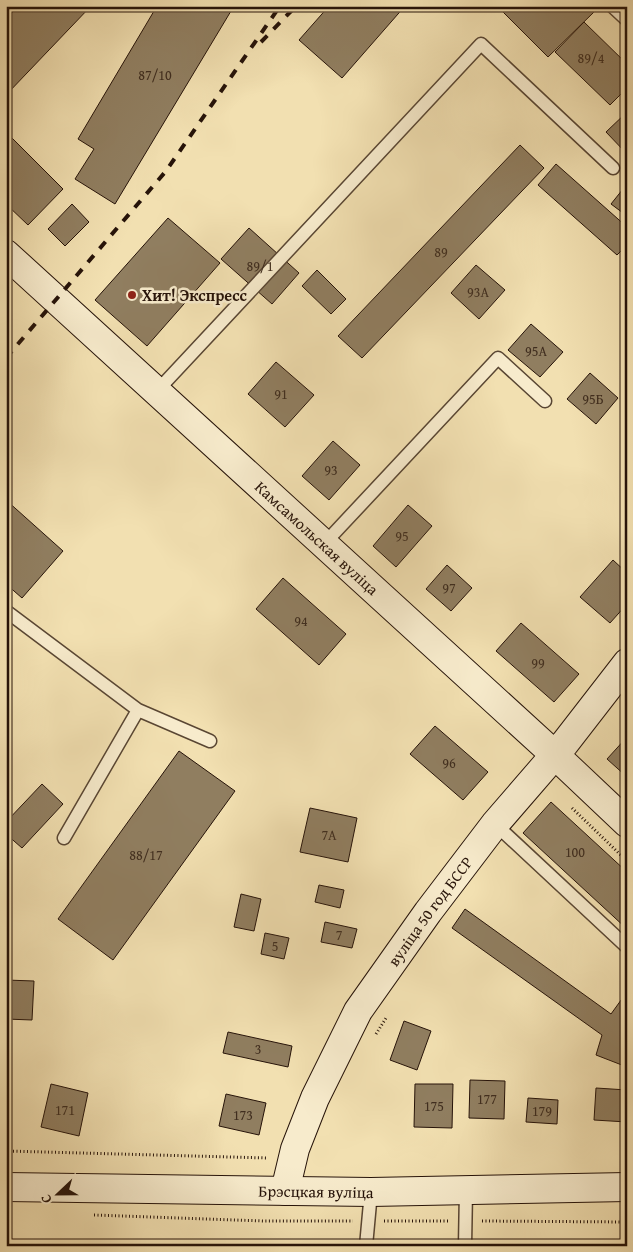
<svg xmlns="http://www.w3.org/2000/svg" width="633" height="1252" font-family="'Gentium Book Plus',serif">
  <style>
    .building { fill: #907e60; stroke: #261309 }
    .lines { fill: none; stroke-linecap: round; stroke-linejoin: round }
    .lane-casing { stroke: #594633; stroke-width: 15 }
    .secondary-casing { stroke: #261309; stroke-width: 30 }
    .path { stroke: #261309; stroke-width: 3; stroke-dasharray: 1 2.5; stroke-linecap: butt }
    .lane { stroke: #f7ebcc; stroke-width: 12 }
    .secondary { stroke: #f7ebcc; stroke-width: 28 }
    .rail { stroke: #261309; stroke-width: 4; stroke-dasharray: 9 9; stroke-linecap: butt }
    .poi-dot { fill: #8f2418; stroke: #f7ebcc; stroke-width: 2 }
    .labels { text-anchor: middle; stroke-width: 5; stroke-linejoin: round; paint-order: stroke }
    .number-label { font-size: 14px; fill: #402e1f }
    .poi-label { font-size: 16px; font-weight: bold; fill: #261309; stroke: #f7ebcc; text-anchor: start }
    .street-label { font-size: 16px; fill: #261309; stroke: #f7ebcc }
  </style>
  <rect width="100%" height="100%" fill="#f2e0b1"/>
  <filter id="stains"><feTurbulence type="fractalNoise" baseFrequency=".004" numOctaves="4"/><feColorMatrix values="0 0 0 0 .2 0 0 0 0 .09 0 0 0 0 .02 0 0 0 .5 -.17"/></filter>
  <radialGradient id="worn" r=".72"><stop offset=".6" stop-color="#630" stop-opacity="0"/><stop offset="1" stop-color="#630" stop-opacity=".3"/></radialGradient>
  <path class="building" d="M6,6H91L6,95Z
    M157,6H175L183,11L185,6H234L115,204L75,179L94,149L78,139Z
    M329,6H405L342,78L299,40Z
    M497,6H588L594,12L548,57Z
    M584,22L627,64V88L610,105L555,52Z
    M627,112V154L606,132Z
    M6,132L63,189L28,225L6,204Z
    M520,145L544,168L362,358L338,336Z
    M556,164L627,227V245L617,255L538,185Z
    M627,184V216L611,204Z
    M72,204L89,222L65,246L48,229Z
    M168,218L220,263L147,346L95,300Z
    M249,228L299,273L272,304L221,259Z
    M476,265L505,290L479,319L451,293Z
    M317,270L346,299L331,314L302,286Z
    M531,324L563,352L540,377L508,350Z
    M276,362L314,395L285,427L248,394Z
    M590,373L618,398L596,424L567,399Z
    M333,441L360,465L329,500L302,476Z
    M6,500L63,551L22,598L6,584Z
    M408,505L432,526L396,567L373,546Z
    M613,560L627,573V604L610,623L580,597Z
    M447,565L472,588L451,611L426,589Z
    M283,578L346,634L319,665L256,609Z
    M521,623L579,674L554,702L496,651Z
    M435,726L488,772L463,800L410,754Z
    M627,737V777L607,759Z
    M179,751L235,791L113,960L58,919Z
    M42,784L63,804L22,848L6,834V822Z
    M551,802L627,872V929L523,833Z
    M310,808L357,818L348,862L300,852Z
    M319,885L344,890L340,908L315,902Z
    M241,894L261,899L254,931L234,927Z
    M465,909L611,1014L624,996L627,998V1067L596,1055L602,1035L452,928Z
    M325,922L357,929L352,948L321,942Z
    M265,933L289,938L284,959L261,954Z
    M6,980L34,981L32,1020L6,1019Z
    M404,1021L431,1031L417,1070L390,1060Z
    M228,1032L292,1046L288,1067L223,1053Z
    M6,1045H9L6,1075Z
    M470,1080L505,1081L504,1119L469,1118Z
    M51,1084L88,1093L79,1136L41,1127Z
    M415,1084H453L452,1128L414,1127Z
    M596,1088L627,1090V1122L594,1120Z
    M226,1094L266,1103L259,1135L219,1126Z
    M528,1098L558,1100L557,1124L526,1122Z"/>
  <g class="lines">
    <defs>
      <path id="lane" d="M612,6L627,20
        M157,391L481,44L613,168
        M324,544L498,358L545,401
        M6,611L138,710L210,741
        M495,824L627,947
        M64,838L138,710
        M366,1246L371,1192
        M465,1246L466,1190"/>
      <g id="secondary">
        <path id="s1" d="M6,254L555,755L627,823"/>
        <path id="s2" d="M6,1187L371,1192L627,1187"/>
        <path id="s3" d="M285,1191L295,1149L315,1098L358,1011L428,912L495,824L565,743L627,663"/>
      </g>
    </defs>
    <use href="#lane" class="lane-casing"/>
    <use href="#secondary" class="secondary-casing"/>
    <path class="path" d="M572,808L627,861
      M376,1034L386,1018
      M6,1151L268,1158
      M94,1215L263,1221H353
      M384,1221H448
      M482,1221L627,1222"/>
    <use href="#lane" class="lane"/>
    <use href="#secondary" class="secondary"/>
    <path class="rail" d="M261,42L296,6
      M6,358L166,171L280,6"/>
  </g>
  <circle class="poi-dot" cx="132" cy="295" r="5"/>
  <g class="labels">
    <g class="number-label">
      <text x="591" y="63">89/4</text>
      <text x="155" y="80">87/10</text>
      <text x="441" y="257">89</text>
      <text x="260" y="271">89/1</text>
      <text x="478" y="297">93А</text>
      <text x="536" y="356">95А</text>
      <text x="281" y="399">91</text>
      <text x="593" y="404">95Б</text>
      <text x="331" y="475">93</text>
      <text x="402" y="541">95</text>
      <text x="449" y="593">97</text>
      <text x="301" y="626">94</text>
      <text x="538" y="668">99</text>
      <text x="449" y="768">96</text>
      <text x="329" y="840">7А</text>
      <text x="575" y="857">100</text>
      <text x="146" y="860">88/17</text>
      <text x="339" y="940">7</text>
      <text x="275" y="951">5</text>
      <text x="258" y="1054">3</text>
      <text x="487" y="1104">177</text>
      <text x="434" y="1111">175</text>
      <text x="65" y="1115">171</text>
      <text x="542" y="1116">179</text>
      <text x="243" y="1120">173</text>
    </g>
    <g class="poi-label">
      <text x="142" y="301">Хит! Экспресс</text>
    </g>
    <g class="street-label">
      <text dy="6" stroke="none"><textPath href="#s1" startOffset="421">Камсамольская вуліца</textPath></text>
      <text dy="6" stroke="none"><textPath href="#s3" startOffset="318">вуліца 50 год БССР</textPath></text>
      <text dy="6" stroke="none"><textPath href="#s2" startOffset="310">Брэсцкая вуліца</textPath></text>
    </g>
  </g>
  <rect width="633" height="1252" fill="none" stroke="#f2e0b1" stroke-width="25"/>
  <rect x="8" y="8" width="618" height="1237" fill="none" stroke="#261309" stroke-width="2.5"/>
  <rect x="12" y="12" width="608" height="1227" fill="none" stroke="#261309"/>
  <g transform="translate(58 1194) rotate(248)" stroke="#f7ebcc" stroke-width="4" paint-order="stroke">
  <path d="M0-4L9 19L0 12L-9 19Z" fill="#261309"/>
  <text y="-8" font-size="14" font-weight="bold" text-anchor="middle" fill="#261309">С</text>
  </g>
  <rect width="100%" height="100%" filter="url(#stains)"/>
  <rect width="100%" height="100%" fill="url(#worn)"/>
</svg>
